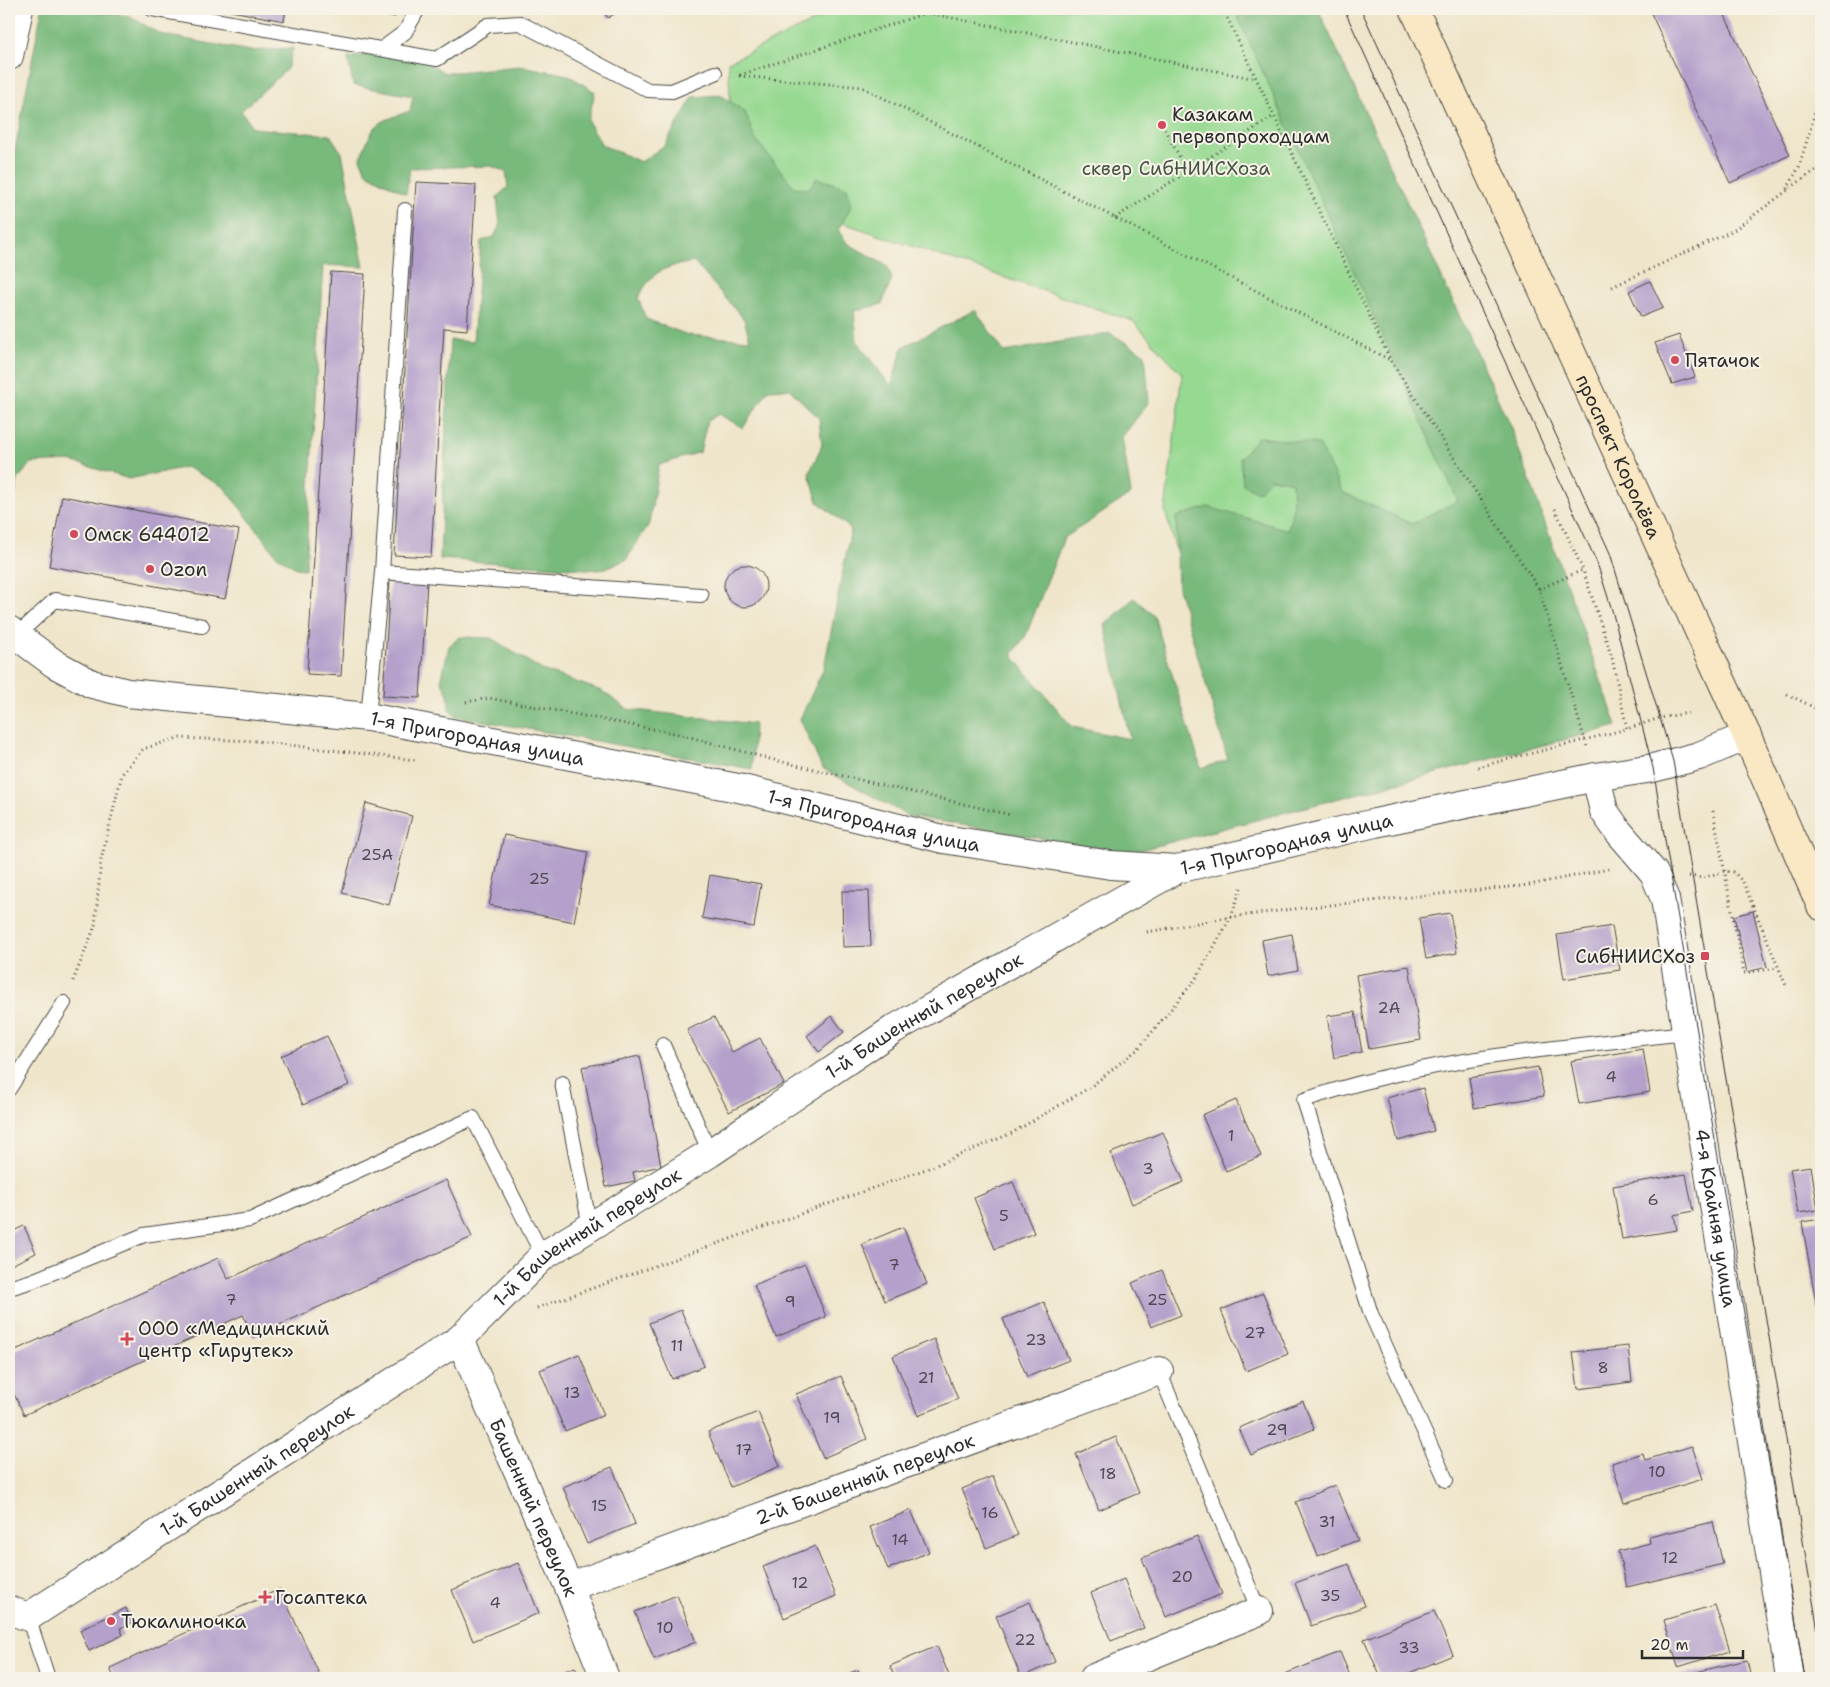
<svg xmlns="http://www.w3.org/2000/svg" width="1830" height="1687" font-family="'Shantell Sans',sans-serif">
  <style>
    .green { fill: #96d991; stroke: #60825e }
    .forest { fill: #78b97b; stroke: #527253; fill-rule: evenodd }
    .building { fill: #b4a0cb }
    .lines { fill: none; stroke-linecap: round; stroke-linejoin: round }
    .service-casing { stroke: #484743; stroke-width: 16 }
    .minor-casing { stroke: #484743; stroke-width: 30 }
    .secondary-casing { stroke: #484743; stroke-width: 30 }
    .path { stroke: #484743; stroke-width: 3; stroke-dasharray: 1 4; stroke-linecap: butt }
    .service { stroke: #fff; stroke-width: 14 }
    .minor { stroke: #fff; stroke-width: 28 }
    .secondary { stroke: #fae7c3; stroke-width: 28 }
    .tram { stroke: #2b2b2b; stroke-width: 1 }
    .poi-dot { fill: #d1495b; stroke: #f7f3e8; stroke-width: 2 }
    .labels { text-anchor: middle; stroke-width: 4; stroke-linejoin: round; paint-order: stroke }
    .number-label { font-size: 16px; fill: #4d4853 }
    .poi-label { font-size: 19px; fill: #2b2b2b; stroke: #f7f3e8; text-anchor: start }
    .park-label { font-size: 19px; fill: #465644; stroke: #f7f3e8 }
    .street-label { font-size: 19px; fill: #2b2b2b; stroke: #f7f3e8 }
  </style>
  <rect width="100%" height="100%" fill="#f7f3e8"/>
  <filter id="ink" filterUnits="userSpaceOnUse"><feTurbulence type="fractalNoise" baseFrequency=".02" numOctaves="2"/><feDisplacementMap in="SourceGraphic" scale="10" xChannelSelector="R" yChannelSelector="G"/><feConvolveMatrix kernelMatrix="1 2 1 2 8 2 1 2 1" color-interpolation-filters="sRGB"/></filter>
  <filter id="wash" filterUnits="userSpaceOnUse"><feTurbulence type="fractalNoise" baseFrequency=".0096" numOctaves="4" result="noise"/><feDisplacementMap in="SourceGraphic" scale="20" xChannelSelector="R" yChannelSelector="G"/><feGaussianBlur stdDeviation="1.12" result="paint"/><feColorMatrix in="noise" values="0 0 0 0 0 0 0 0 0 0 0 0 0 0 0 0 0 1.4 0 .05"/><feComposite in="paint" operator="in"/></filter>
  <g filter="url(#wash)">
    <rect width="100%" height="100%" fill="#efe5ca"/>
    <path class="green" d="M840,9H1280L1507,490L1200,636L1165,511L1182,374L1133,321L781,202L731,108L728,62Z"/>
    <path class="forest" d="M42,9H73L128,16L163,35L250,51L293,48L287,69L241,111L253,128L330,135L342,153L364,267L323,265L305,569L296,568L277,556L224,487L186,467L129,479L71,461L31,463L18,479L9,525V181Z
      M1234,9H1318L1511,428L1617,726L1129,853L908,816L822,768L800,719L824,668L851,529L818,502L809,474L822,445L819,418L789,389L768,390L743,428L719,414L707,421L700,452L659,465L649,524L626,560L600,570L440,559L450,340L473,342L481,241L494,237L500,225L497,197L508,187L506,172L491,166L410,168L406,194L367,173L360,159C375,122 373,124 410,111L413,96L353,85L348,58L392,51L420,58L445,73L521,66L568,75L595,92L588,121L602,145L641,162L665,145L693,97L721,95L745,112L755,139L794,187L808,189L817,178L847,188L852,205L838,230L847,243L887,266L892,279L882,304L854,311L857,342L891,386L903,347L975,310L1004,352L1110,333L1145,354L1149,402L1122,437L1131,494L1064,538L1026,635L1012,655L1072,727L1130,739L1105,625L1134,598L1154,616L1201,768L1228,760L1178,588L1176,517L1208,507L1288,530L1293,508L1292,482L1271,478L1258,492L1243,484L1240,458L1258,437L1319,444L1342,492L1412,524L1458,501ZM694,262L744,319L750,340L688,335L646,319L638,298C653,270 663,267 694,262Z
      M460,637L491,638L542,670L602,691L627,709L754,724L752,769L456,716L449,709L448,694L441,681L449,646Z"/>
    <g id="blocks">
      <path class="building" d="M221,9H286L284,21Z
        M356,9H396L395,17Z
        M602,9H622L608,18Z
        M1649,9H1722L1790,155L1730,183Z
        M416,182L476,185L467,330L444,328L431,557L394,555Z
        M331,272L365,274L341,676L307,674Z
        M1650,281L1663,308L1641,317L1629,291Z
        M1679,335L1695,377L1672,384L1655,343Z
        M62,496L239,530L225,599L49,566Z
        M724 586a21 21 0 1 1 42 0a21 21 0 1 1-42 0Z
        M390,580L427,582L420,698L383,696Z
        M366,803L412,816L389,905L342,893Z
        M504,835L588,852L574,922L489,905Z
        M710,875L761,884L754,927L702,918Z
        M842,891H869L871,946L843,947Z
        M1753,911L1767,967L1747,972L1734,916Z
        M1450,913L1457,953L1426,959L1419,918Z
        M1612,926L1620,970L1564,979L1557,935Z
        M1292,934L1298,970L1268,976L1262,940Z
        M1409,966L1421,1040L1369,1049L1356,975Z
        M1355,1012L1362,1052L1334,1058L1327,1016Z
        M832,1016L844,1032L819,1052L807,1036Z
        M714,1017L732,1052L760,1038L784,1084L729,1112L687,1030Z
        M327,1036L349,1085L303,1105L281,1056Z
        M1643,1049L1650,1092L1579,1104L1571,1061Z
        M640,1056L661,1166L633,1172L635,1181L606,1187L582,1067Z
        M1538,1067L1544,1096L1474,1108L1469,1078Z
        M1423,1088L1434,1131L1398,1141L1387,1098Z
        M1236,1100L1261,1156L1226,1171L1202,1115Z
        M1163,1132L1184,1182L1132,1204L1111,1153Z
        M1811,1166L1818,1210L1798,1213L1790,1169Z
        M1686,1174L1693,1211L1674,1215L1677,1230L1622,1239L1613,1186Z
        M446,1180L472,1237L253,1337L243,1315L24,1415L14,1394L9,1397V1353L218,1258L228,1279Z
        M1013,1182L1034,1233L995,1249L974,1198Z
        M1821,1219V1308L1817,1309L1802,1222Z
        M24,1226L36,1253L9,1266V1233Z
        M903,1227L927,1284L885,1301L862,1244Z
        M805,1264L826,1317L776,1337L754,1285Z
        M1162,1270L1181,1315L1151,1327L1132,1283Z
        M1263,1293L1288,1354L1246,1371L1221,1310Z
        M1044,1302L1069,1360L1027,1377L1003,1319Z
        M681,1310L704,1366L672,1379L649,1323Z
        M934,1339L958,1399L918,1416L893,1356Z
        M1628,1346L1632,1382L1578,1389L1573,1352Z
        M579,1354L604,1415L565,1431L540,1370Z
        M841,1376L867,1439L823,1458L796,1394Z
        M1303,1401L1314,1429L1251,1455L1239,1428Z
        M758,1412L780,1466L731,1487L708,1432Z
        M1116,1437L1139,1493L1099,1510L1076,1454Z
        M1692,1446L1703,1479L1624,1503L1612,1463L1643,1453L1645,1460Z
        M612,1467L635,1524L587,1544L563,1487Z
        M993,1476L1018,1535L986,1548L962,1489Z
        M1335,1485L1358,1540L1318,1556L1296,1502Z
        M911,1510L929,1552L888,1569L870,1527Z
        M1713,1522L1723,1564L1627,1587L1618,1551L1650,1543L1649,1537Z
        M1197,1536L1222,1594L1166,1617L1142,1558Z
        M815,1546L836,1596L784,1618L763,1567Z
        M518,1563L539,1613L473,1641L452,1590Z
        M1349,1564L1365,1606L1311,1626L1295,1583Z
        M1124,1579L1144,1628L1111,1641L1091,1593Z
        M280,1589L321,1678H114L110,1668Z
        M677,1595L696,1642L654,1659L635,1612Z
        M1030,1602L1055,1662L1021,1677L996,1616Z
        M1715,1605L1730,1651L1678,1667L1664,1620Z
        M126,1608L132,1623L120,1628L123,1635L89,1651L80,1630Z
        M1434,1611L1453,1655L1397,1678H1381L1364,1639Z
        M937,1646L950,1678H895L890,1666Z
        M1340,1652L1351,1678H1275Z
        M1747,1660L1751,1678H1680L1679,1676Z
        M575,1667L580,1678H548Z
        M858,1670L861,1678H837Z"/>
    </g>
  </g>
  <g filter="url(#ink)">
    <use href="#blocks" fill-opacity="0" stroke="#484743" stroke-width="1"/>
    <g class="lines">
      <defs>
        <path id="service" d="M152,9L437,59L488,25L520,23L648,90L672,91L715,73
          M382,49L405,32L418,9
          M382,572L701,595
          M16,636L55,600L202,626
          M368,717L382,572L405,210
          M663,1045L710,1153
          M562,1083L590,1227
          M9,1089L64,1003
          M9,1288L32,1281L144,1235L250,1220L473,1118L543,1256
          M1159,1371L1259,1611
          M1446,1480L1371,1314L1304,1100C1427,1058 1557,1048 1685,1033
          M28,1617L48,1678"/>
        <g id="minor">
          <path d="M9,56L19,9"/>
          <path id="s1" d="M9,630L55,664L92,684L128,693L368,717L743,789L943,839L1111,865L1177,869L1375,823L1596,777L1653,768L1699,756L1747,736"/>
          <path id="s2" d="M1596,777L1604,811L1618,831L1654,873L1665,899L1790,1678"/>
          <path id="s3" d="M460,1339L569,1587L605,1678"/>
          <path id="s4" d="M569,1587L1159,1371"/>
          <path id="s5" d="M9,1610L28,1617L460,1339L543,1256L710,1153L894,1029L1177,869"/>
          <path d="M1094,1678L1259,1611"/>
        </g>
        <g id="secondary">
          <path id="s6" d="M1414,9L1747,736L1821,906"/>
        </g>
      </defs>
      <use href="#service" class="service-casing"/>
      <use href="#minor" class="minor-casing"/>
      <use href="#secondary" class="secondary-casing"/>
      <path class="path" d="M1223,9L1391,361L1539,589L1587,747
        M928,13L1256,79
        M740,75L938,9
        M739,76L862,87L1390,360
        M1162,125L1188,172
        M1787,189L1799,167L1821,93
        M1115,218L1274,116
        M1612,287L1734,230L1808,175L1821,168
        M1555,509L1583,570L1612,658L1627,729L1660,718L1688,713
        M1539,589L1583,570
        M1787,694L1821,711
        M466,702L489,698L679,734L770,759L1011,815
        M1478,767L1627,729
        M1713,811L1744,973L1778,968
        M1689,876L1703,878L1724,871L1734,872L1743,882L1787,988
        M1147,932L1231,917L1310,907L1529,885L1609,869
        M73,981L95,926L101,860L122,774L143,749L178,738L256,741L415,760
        M537,1308L929,1168L1012,1133L1089,1088L1138,1049L1195,980L1231,917L1242,885"/>
      <use href="#service" class="service"/>
      <use href="#minor" class="minor"/>
      <use href="#secondary" class="secondary"/>
      <path class="tram" d="M1344,9L1597,563L1612,610L1653,768L1805,1678
        M1361,9L1610,553L1673,761L1821,1649"/>
    </g>
  </g>
  <g class="poi-dot">
    <circle cx="1162" cy="125" r="5"/>
    <circle cx="1675" cy="360" r="5"/>
    <circle cx="74" cy="534" r="5"/>
    <circle cx="150" cy="569" r="5"/>
    <rect x="1700" y="951" width="10" height="10" rx="2.5"/>
    <path d="M124.5 1331.5h5v5h5v5h-5v5h-5v-5h-5v-5h5z"/>
    <path d="M262.5 1589.5h5v5h5v5h-5v5h-5v-5h-5v-5h5z"/>
    <circle cx="111" cy="1621" r="5"/>
  </g>
  <g class="labels">
    <g class="number-label">
      <text x="377" y="860">25А</text>
      <text x="539" y="884">25</text>
      <text x="1389" y="1013">2А</text>
      <text x="1611" y="1082">4</text>
      <text x="1231" y="1141">1</text>
      <text x="1148" y="1174">3</text>
      <text x="1653" y="1205">6</text>
      <text x="1004" y="1221">5</text>
      <text x="894" y="1270">7</text>
      <text x="231" y="1305">7</text>
      <text x="1157" y="1305">25</text>
      <text x="790" y="1307">9</text>
      <text x="1255" y="1338">27</text>
      <text x="1036" y="1345">23</text>
      <text x="677" y="1351">11</text>
      <text x="1603" y="1373">8</text>
      <text x="926" y="1383">21</text>
      <text x="572" y="1398">13</text>
      <text x="832" y="1423">19</text>
      <text x="1277" y="1435">29</text>
      <text x="744" y="1455">17</text>
      <text x="1657" y="1477">10</text>
      <text x="1108" y="1479">18</text>
      <text x="599" y="1511">15</text>
      <text x="990" y="1518">16</text>
      <text x="1327" y="1527">31</text>
      <text x="900" y="1545">14</text>
      <text x="1670" y="1563">12</text>
      <text x="1182" y="1582">20</text>
      <text x="800" y="1588">12</text>
      <text x="1330" y="1601">35</text>
      <text x="495" y="1608">4</text>
      <text x="665" y="1633">10</text>
      <text x="1025" y="1645">22</text>
      <text x="1409" y="1653">33</text>
    </g>
    <g class="poi-label">
      <text x="1172" y="121">Казакам<tspan x="1172" dy="22">первопроходцам</tspan></text>
      <text x="1685" y="367">Пятачок</text>
      <text x="84" y="541">Омск 644012</text>
      <text x="160" y="576">Ozon</text>
      <text x="1695" y="963" text-anchor="end">СибНИИСХоз</text>
      <text x="138" y="1335">ООО «Медицинский<tspan x="138" dy="22">центр «Гирутек»</tspan></text>
      <text x="275" y="1604">Госаптека</text>
      <text x="121" y="1628">Тюкалиночка</text>
    </g>
    <g class="park-label">
      <text x="1176" y="175">сквер СибНИИСХоза</text>
    </g>
    <g class="street-label">
      <text dy="7" stroke="none"><textPath href="#s6" startOffset="492">проспект Королёва</textPath></text>
      <text dy="7" stroke="none"><textPath href="#s1" startOffset="489">1-я Пригородная улица</textPath></text>
      <text dy="7" stroke="none"><textPath href="#s1" startOffset="894">1-я Пригородная улица</textPath></text>
      <text dy="7" stroke="none"><textPath href="#s1" startOffset="1314">1-я Пригородная улица</textPath></text>
      <text dy="7" stroke="none"><textPath href="#s5" startOffset="1102">1-й Башенный переулок</textPath></text>
      <text dy="7" stroke="none"><textPath href="#s2" startOffset="466">4-я Крайняя улица</textPath></text>
      <text dy="7" stroke="none"><textPath href="#s5" startOffset="698">1-й Башенный переулок</textPath></text>
      <text dy="7" stroke="none"><textPath href="#s5" startOffset="292">1-й Башенный переулок</textPath></text>
      <text dy="7" stroke="none"><textPath href="#s4" startOffset="315">2-й Башенный переулок</textPath></text>
      <text dy="7" stroke="none"><textPath href="#s3" startOffset="184">Башенный переулок</textPath></text>
    </g>
  </g>
  <rect width="1830" height="1687" fill="none" stroke="#f7f3e8" stroke-width="30"/>
  <path d="M1642 1650v8h101v-8" fill="none" stroke="#2b2b2b" stroke-width="2.5"/>
  <text x="1650" y="1650" font-size="15" fill="#2b2b2b" stroke="#f7f3e8" stroke-width="4" paint-order="stroke">20 m</text>
</svg>
